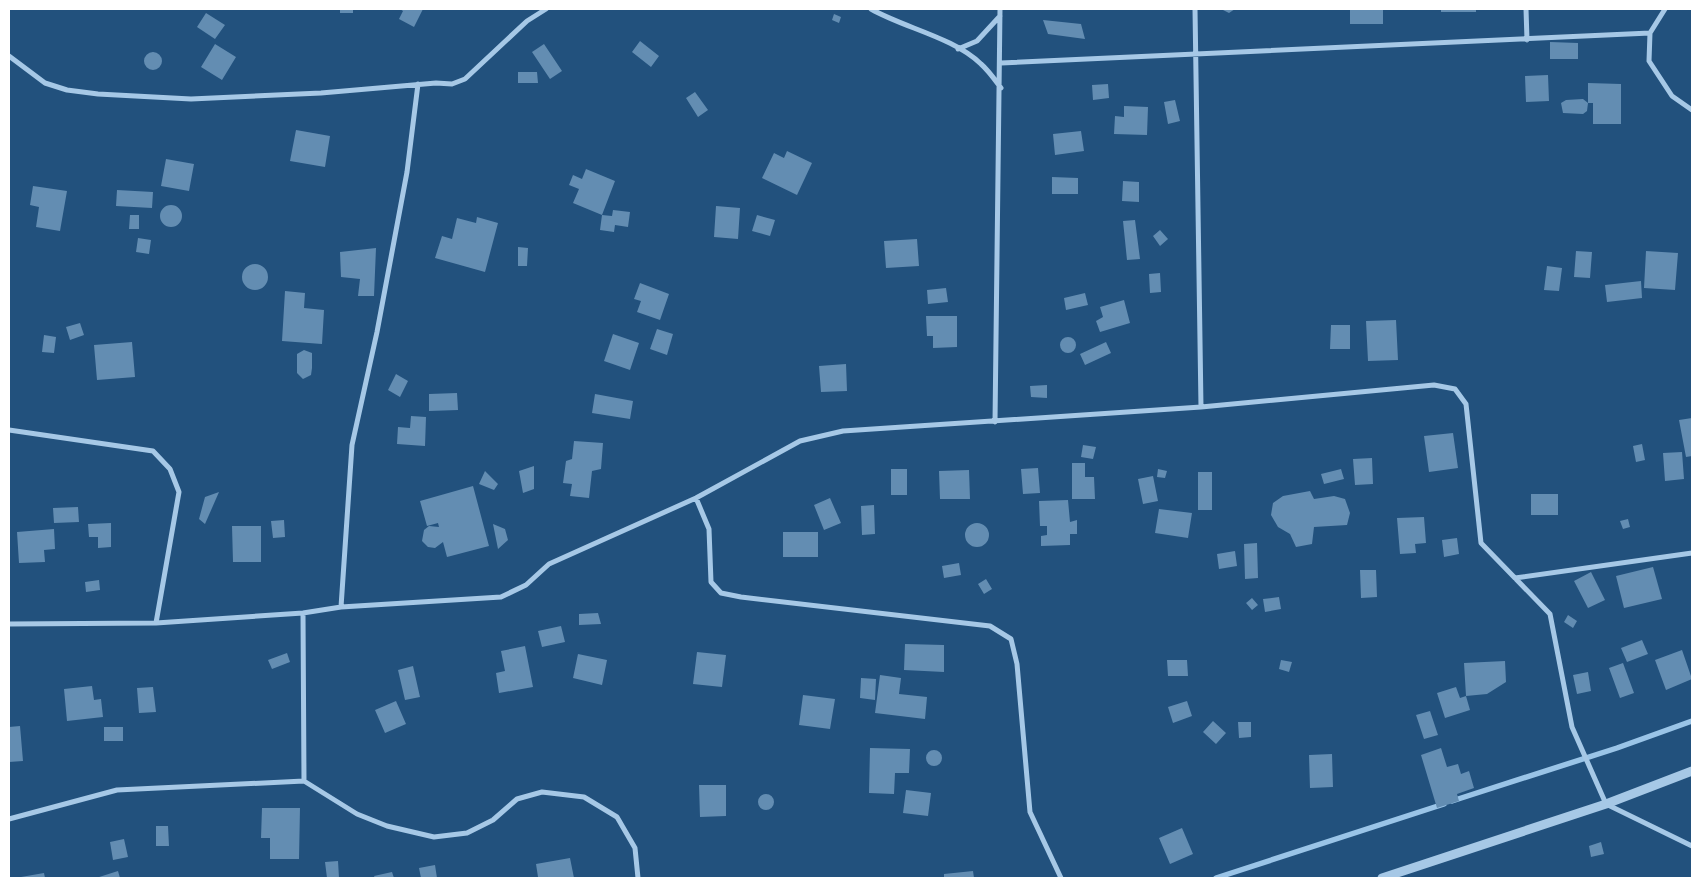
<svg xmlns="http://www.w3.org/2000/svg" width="1701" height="887" font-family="'Asap Condensed',sans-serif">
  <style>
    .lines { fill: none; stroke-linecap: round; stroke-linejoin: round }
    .stream { stroke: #9ac4e7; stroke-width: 5.5 }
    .building { fill: #638db2 }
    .minor { stroke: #a6c8e6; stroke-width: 5 }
    .tertiary { stroke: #a6c8e6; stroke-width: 9 }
  </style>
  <rect width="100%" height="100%" fill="#22517d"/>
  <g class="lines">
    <path class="stream" d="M1452,801L1617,748L1692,721
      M1216,878L1444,804"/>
  </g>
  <path class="building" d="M340,9H353V13H340Z
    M400,9H423L414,27L399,19L403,11Z
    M1221,9H1235L1229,13Z
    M1350,9H1383V24H1350Z
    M1441,9H1476V12H1441Z
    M206,13L225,25L215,39L197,27Z
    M834,14L841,17L839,23L832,20Z
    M1043,20L1081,24L1085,39L1048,34Z
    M640,41L659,56L651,67L632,52Z
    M1550,42L1578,43V59H1550Z
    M215,44L236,57L222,80L201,67Z
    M544,44L562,71L550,79L532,52Z
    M144 61a9 9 0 1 1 18 0a9 9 0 1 1-18 0Z
    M518,72H537L538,83H518Z
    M1548,75L1549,101L1526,102L1525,76Z
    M1588,83L1621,84V124H1593V103H1588Z
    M1108,84L1109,98L1093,100L1092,85Z
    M695,92L708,110L698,117L686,98Z
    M1583,99L1588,103L1587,111L1583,114L1563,113L1561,103L1566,100Z
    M1175,100L1180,121L1168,124L1164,102Z
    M1124,106L1148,107L1147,135L1114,134L1115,116L1124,117Z
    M296,130L330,136L325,167L290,161Z
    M1081,131L1084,151L1055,155L1053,134Z
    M787,151L812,163L797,195L762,178L774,153L784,158Z
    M166,159L194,164L189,191L161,186Z
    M586,169L615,181L602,215L573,203L579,189L569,185L573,175L582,179Z
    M1052,177L1078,178V194H1052Z
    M1123,181L1139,182V202L1122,201Z
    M33,186L67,191L60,231L36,227L39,207L30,205Z
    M117,190L153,192L152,208L116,206Z
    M160 216a11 11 0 1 1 22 0a11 11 0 1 1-22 0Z
    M716,206L740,208L738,239L714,237Z
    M613,210L630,212L628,227L615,225L614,232L600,230L602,215L612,216Z
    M130,215H139V229H129Z
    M757,215L775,220L770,236L752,231Z
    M477,217L498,223L485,272L435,258L442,236L452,239L457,218L476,223Z
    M1135,220L1140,259L1127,260L1123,221Z
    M1160,230L1168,239L1160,246L1153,236Z
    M138,238L151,240L149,254L136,252Z
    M917,239L919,266L886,268L884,241Z
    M518,247L528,248L527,266H518Z
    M376,248L374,296H358L360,279L341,277L340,252Z
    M1576,251L1592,252L1590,278L1574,277Z
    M1646,251L1678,253L1675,290L1644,288Z
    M242 277a13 13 0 1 1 26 0a13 13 0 1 1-26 0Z
    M1547,266L1562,268L1559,291L1544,290Z
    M1160,273L1161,292L1150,293L1149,274Z
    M1641,281L1642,298L1607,302L1605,285Z
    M640,283L669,294L660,320L637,312L641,301L634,299Z
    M946,288L948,302L928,304L927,290Z
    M285,291L305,293L304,308L324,310L322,344L282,341Z
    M1085,293L1088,305L1066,310L1064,298Z
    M1124,300L1130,323L1100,332L1096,321L1103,317L1100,307Z
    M926,316H957V347L933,348V336H927Z
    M1396,320L1398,360L1368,361L1366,321Z
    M80,323L84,335L70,340L66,327Z
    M1331,325H1350V349H1330Z
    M657,329L673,334L667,355L650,349Z
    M613,334L639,343L630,370L604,361Z
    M44,335L56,337L54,353L42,352Z
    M1060 345a8 8 0 1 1 16 0a8 8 0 1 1-16 0Z
    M132,342L135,377L97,380L94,345Z
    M1106,342L1111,353L1085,365L1080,354Z
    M304,350L312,353V368L311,375L303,379L297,373V354Z
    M846,364L847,391L821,392L819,366Z
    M396,374L408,381L400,397L388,390Z
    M1047,385V398L1031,397L1030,386Z
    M457,393L458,410L429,411V394Z
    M595,394L633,401L630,419L592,413Z
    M411,416L426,417L425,446L397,444L398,427L410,428Z
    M1692,418V456L1686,457L1679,420Z
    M1453,433L1458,468L1429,472L1424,436Z
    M574,441L603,443L601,469L592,471L589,498L570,496L572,484L563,483L566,461L572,459Z
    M1642,444L1645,460L1636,462L1633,446Z
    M1083,445L1096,447L1093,459L1081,457Z
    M1682,452L1684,479L1665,481L1663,453Z
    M1372,458L1373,484L1355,485L1353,459Z
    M1072,463H1085V477H1094L1095,499H1072Z
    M534,466V489L523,493L519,471Z
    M1038,468L1040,493L1023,494L1021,469Z
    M891,469H907V495H891Z
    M1158,469L1167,471L1165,478L1157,477Z
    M1341,469L1344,479L1324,484L1321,474Z
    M969,470L970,499H940L939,471Z
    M485,471L498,484L494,490L479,484Z
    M1198,472H1212V510H1198Z
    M1153,476L1158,501L1143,504L1138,479Z
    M473,486L489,546L447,557L443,542L435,548L428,547L422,541L424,530L429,526L439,527L438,523L427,526L420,501Z
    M1310,491L1314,499L1334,496L1345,499L1350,513L1347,525L1314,527L1312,544L1296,547L1290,534L1278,527L1271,515L1273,503L1283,496Z
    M219,492L205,524L199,519L205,497Z
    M1531,494H1558V515H1531Z
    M830,498L841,523L824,530L814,505Z
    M1068,500L1070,522L1077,520V534H1070V545L1041,546V536L1047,535V526H1040L1039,501Z
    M874,505L875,534L862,535L861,506Z
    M78,507L79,522L54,523L53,508Z
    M1159,509L1192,513L1188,538L1155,533Z
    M1424,517L1426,543L1415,544L1416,553L1400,554L1397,518Z
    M1628,519L1630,527L1623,529L1620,521Z
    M284,520L285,537L273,538L271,521Z
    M965 535a12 12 0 1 1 24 0a12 12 0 1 1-24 0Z
    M111,523V547L98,548V537H89L88,524Z
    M493,524L505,529L508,540L498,549Z
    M232,526H261V562H233Z
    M54,529L55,549L44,550L45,562L19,563L17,532Z
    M783,532H818V557H783Z
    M1457,538L1459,554L1444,557L1442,540Z
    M1257,543L1258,578L1245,579L1244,544Z
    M1235,551L1237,566L1219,569L1217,554Z
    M959,563L961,575L944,578L942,566Z
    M1653,567L1662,599L1624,608L1616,576Z
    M1360,570H1376L1377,597L1361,598Z
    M1591,572L1605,600L1588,608L1574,581Z
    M986,579L992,589L984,594L978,584Z
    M99,580L100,590L86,592L85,582Z
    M1279,597L1281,609L1265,612L1263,599Z
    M1252,598L1258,605L1252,610L1246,603Z
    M598,613L601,624L579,625V614Z
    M1568,615L1577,621L1573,628L1564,622Z
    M561,626L565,642L542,647L538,631Z
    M1642,640L1648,654L1627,662L1621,648Z
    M905,644L944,645V672L904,670Z
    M525,646L533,687L499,693L496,673L505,671L501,651Z
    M1682,650L1692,679L1666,690L1655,660Z
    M697,652L726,655L722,687L693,684Z
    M287,653L290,662L272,669L268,660Z
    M578,654L607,660L602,685L573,678Z
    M1167,660H1187L1188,676H1168Z
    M1281,660L1292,662L1289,672L1279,669Z
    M1505,661L1506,682L1487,694L1466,696L1464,663Z
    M1623,663L1634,693L1620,698L1609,668Z
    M413,666L420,697L405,700L398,670Z
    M1588,672L1591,691L1577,694L1573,675Z
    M880,675L901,678L899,694L927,697L925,719L875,713Z
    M861,678L876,679L875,700L860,698Z
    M92,686L94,700L101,699L103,717L67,721L64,689Z
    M153,687L156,712L139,713L137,688Z
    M1456,687L1460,698L1466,696L1470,710L1445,718L1437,693Z
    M803,695L835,699L830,729L799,725Z
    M396,701L406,724L385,733L375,710Z
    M1187,701L1192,716L1173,723L1168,707Z
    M1430,711L1438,735L1424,739L1416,715Z
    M1213,721L1226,733L1216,744L1203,732Z
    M1238,722H1251V737L1239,738Z
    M20,726L23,761L9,762V727Z
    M104,727H123V741H104Z
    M870,748L910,749L909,773H895L894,794L869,793Z
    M1441,748L1447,767L1458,764L1461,774L1469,771L1474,788L1457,794L1459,801L1437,808L1421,755Z
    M926 758a8 8 0 1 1 16 0a8 8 0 1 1-16 0Z
    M1332,754L1333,787L1310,788L1309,755Z
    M699,785H726V816L700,817Z
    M906,790L931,793L928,816L903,813Z
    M758 802a8 8 0 1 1 16 0a8 8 0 1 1-16 0Z
    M262,808H300L299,859H270V838H261Z
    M156,826H168L169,846H156Z
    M1182,828L1193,854L1170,864L1159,838Z
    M124,839L128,857L113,860L110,842Z
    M1601,842L1604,854L1591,857L1589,846Z
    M570,858L574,878H535L538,877L536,864Z
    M338,861L339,878H327L325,862Z
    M435,865L437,878H421L419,868Z
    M118,871L120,878H96Z
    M973,871L974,878H944V874Z
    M392,872L394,878H375L374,876Z
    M44,873L45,878H21V877Z"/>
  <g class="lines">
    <path class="minor" d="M871,9C904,28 953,37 981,64C989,71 995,80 1001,88
      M1195,9L1201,407
      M1526,9L1527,40
      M1665,9L1650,33L1649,61L1672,96L1692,110
      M958,49L977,41L1000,16
      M9,56L45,83L67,90L98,94L191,99L321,93L436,83L452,84L465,79L527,21L546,9
      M1001,63L1650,33
      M995,422L1000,9
      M9,430L153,451L170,469L179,492L156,623
      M696,498L709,529L711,582L721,593L741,597L990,626L1011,639L1017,664L1030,812L1061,878
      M1515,578L1692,553
      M341,607L352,445L377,332L407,172L418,84
      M303,613L304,781
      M9,624L156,623L303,613L341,607L501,597L526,585L549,564L696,498L800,441L843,431L1201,407L1434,385L1455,389L1466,404L1481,543L1550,614L1572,727L1606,804L1692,846
      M9,819L117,790L304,781L357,814L387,826L434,837L467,833L493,820L517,799L542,792L584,797L617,817L635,848L638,878"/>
    <path class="tertiary" d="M1382,878L1606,804L1692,771"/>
  </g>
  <rect width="1701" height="887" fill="none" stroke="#ffffff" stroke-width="20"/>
</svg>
